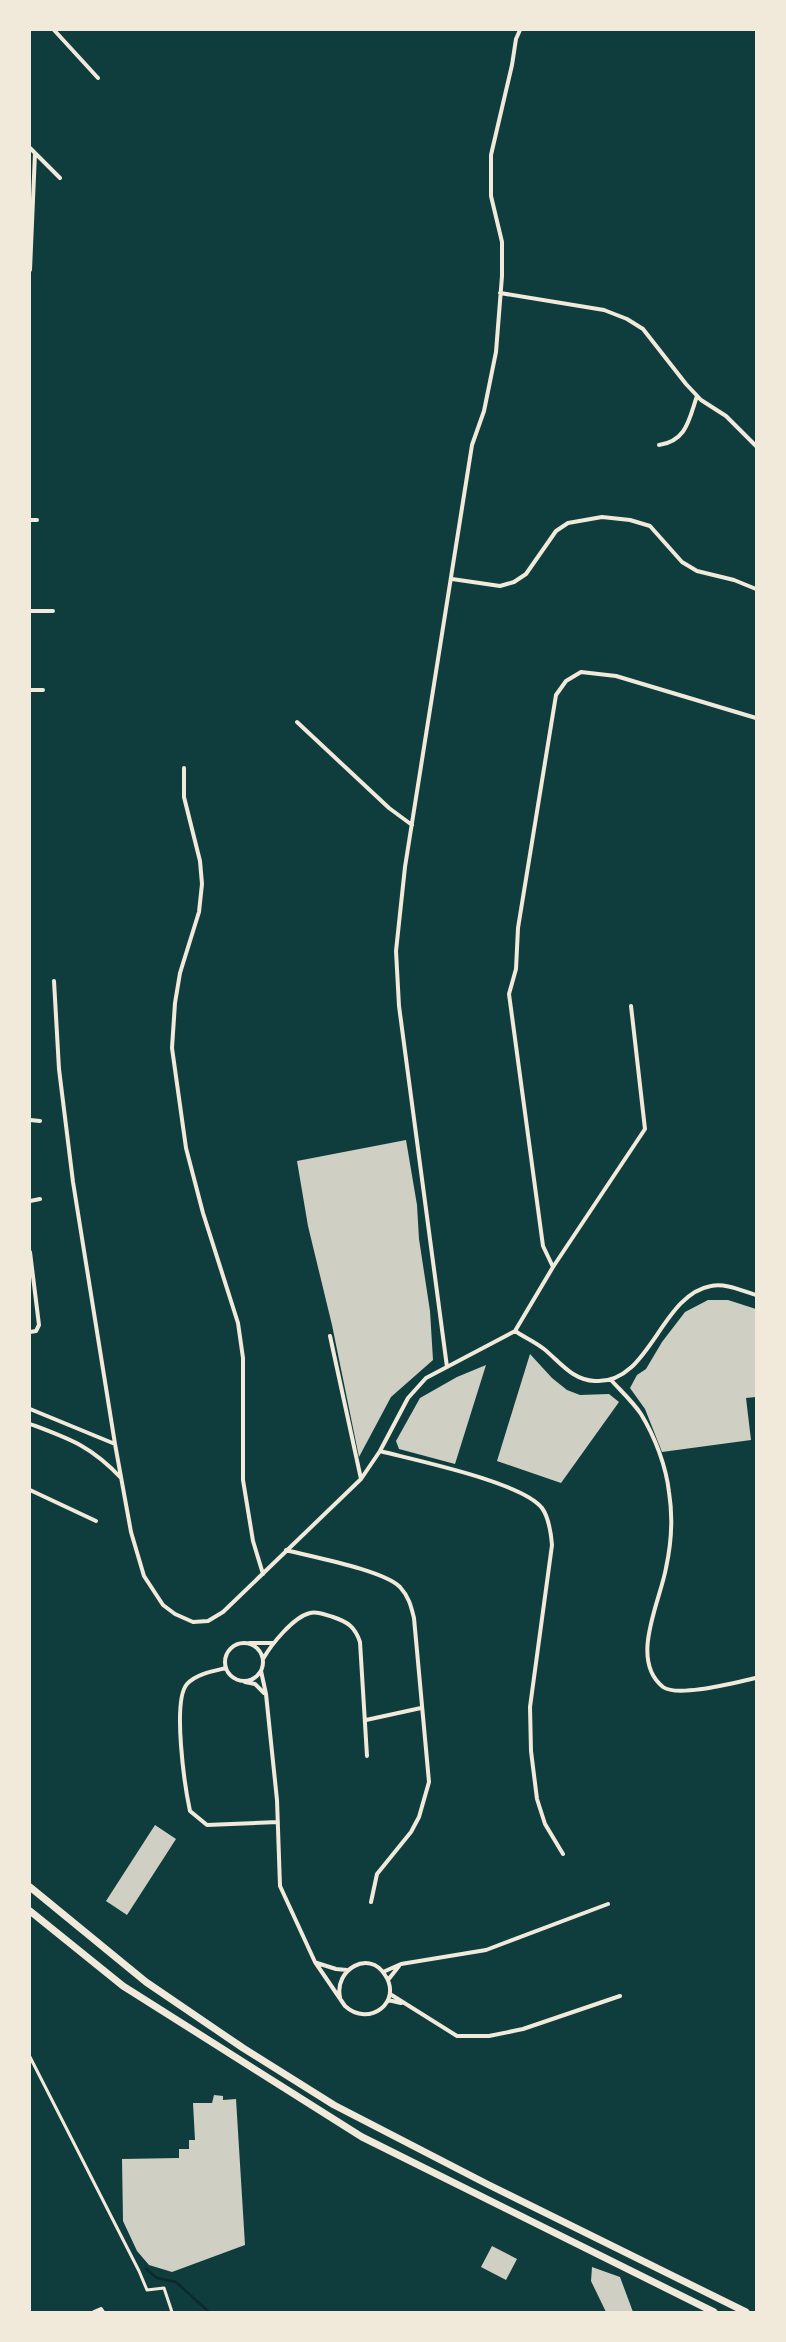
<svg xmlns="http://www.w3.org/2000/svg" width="786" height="2342" font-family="Inter,sans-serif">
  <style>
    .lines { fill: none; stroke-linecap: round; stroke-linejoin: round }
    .stream { stroke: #0a2a2b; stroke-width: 2.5 }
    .building { fill: #cfcfc3 }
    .pedestrian { stroke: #f1e9da; stroke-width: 3 }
    .minor { stroke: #f1e9da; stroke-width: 4 }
    .trunk { stroke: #f1e9da; stroke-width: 7 }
  </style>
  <rect width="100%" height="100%" fill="#0f3d3e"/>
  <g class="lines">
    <path class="stream" d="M146,2269L157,2278L176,2282L209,2312"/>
  </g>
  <path class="building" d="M406,1140L417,1205L419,1239L430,1311L433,1360L391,1397L359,1457L332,1325L308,1226L297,1161Z
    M708,1300H728L756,1309V1397L746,1398L751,1440L662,1452L645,1409L630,1388L637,1375L646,1369L662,1342L685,1312Z
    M530,1354L552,1378L567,1390L580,1395L609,1394L619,1402L561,1483L497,1461Z
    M486,1365L455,1464L399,1449L396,1441L420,1398L457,1377Z
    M155,1825L176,1839L127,1915L106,1901Z
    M214,2095L223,2096V2100L236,2099L245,2245L172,2272L149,2265L137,2251L123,2221L122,2159L179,2158V2149H189V2140H195L193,2103H212Z
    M492,2246L517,2259L506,2280L481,2267Z
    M592,2267L620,2277L633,2312H606L591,2281Z"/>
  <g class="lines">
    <path class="pedestrian" d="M30,2057L139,2271L147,2290L164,2288L172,2312"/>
    <path class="minor" d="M54,30L98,78
      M30,148L60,178
      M30,270L35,153
      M500,293L604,310L627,319L643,329L686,384L701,400L726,416L756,446
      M659,445C687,441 689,419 697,396
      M30,520H37
      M452,579L500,586L514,582L526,574L556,531L568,523L602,517L630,520L650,526L682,562L697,571L734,580L756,589
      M30,611H53
      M30,690H43
      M297,722L389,808L412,825
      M184,768V797L200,861L202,884L199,912L180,973L175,1003L172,1048L186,1148L203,1213L238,1323L243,1358V1480L253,1541L263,1574
      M54,981L59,1069L73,1182L115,1444L131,1532L144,1576L163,1605L175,1614L193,1622L208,1621L223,1612L361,1479L380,1451L408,1398L426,1378L515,1331L553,1267L645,1129L631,1006
      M30,1120L40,1121
      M30,1201L40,1199
      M30,1252L39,1325L36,1331L30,1332
      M553,1267L543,1246L509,994L516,969L518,928L556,695L566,681L581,672L616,676L756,718
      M515,1331C524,1337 535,1342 544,1349C560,1362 572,1380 595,1381C650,1385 660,1295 711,1286C726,1283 742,1291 756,1295
      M330,1336L361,1479
      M447,1367L399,1006L396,951L405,867L472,445L484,411L496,352L502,276V242L491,196V155L512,65L516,39L520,30
      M611,1380C621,1391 633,1402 641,1414C655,1437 666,1466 669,1492C673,1517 671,1545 666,1568C660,1602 629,1660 663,1687C678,1698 737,1682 756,1678
      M30,1409L115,1444
      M30,1424C70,1439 91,1446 121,1478
      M380,1451C414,1460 522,1482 542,1508C549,1518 551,1533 552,1545L530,1707L531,1751L537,1799L545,1824L563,1854
      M30,1490L96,1521
      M286,1550C312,1557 383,1570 400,1587C409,1597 411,1606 414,1618L429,1782L419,1817L411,1832L377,1874L371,1902
      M225 1662a19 19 0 1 1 38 0a19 19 0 1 1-38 0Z
      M250,1643H273
      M263,1659C271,1645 293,1617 310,1613C317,1611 326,1615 333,1617C348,1622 355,1627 360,1642L367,1756
      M226,1668C213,1671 196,1674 187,1684C172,1701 185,1788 190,1811L207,1825L278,1822
      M261,1671L266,1694L277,1800L280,1886L315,1962L345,2006C369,2028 403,2002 385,1975C369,1949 334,1970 340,1997
      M245,1682L255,1684L264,1693
      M366,1720L421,1708
      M317,1963L336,1969L347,1970
      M383,1972L401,1964L486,1950L608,1904
      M388,1980L399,1966
      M390,1994L457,2036H489L523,2029L620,1996
      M388,2000L401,2003
      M94,2312L101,2309L103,2312"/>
    <path class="trunk" d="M30,1887L146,1982L243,2048L334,2105L487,2184L746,2312
      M30,1911L123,1986L362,2137L714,2312"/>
  </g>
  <rect width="786" height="2342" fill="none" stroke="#f1e9da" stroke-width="62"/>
</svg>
